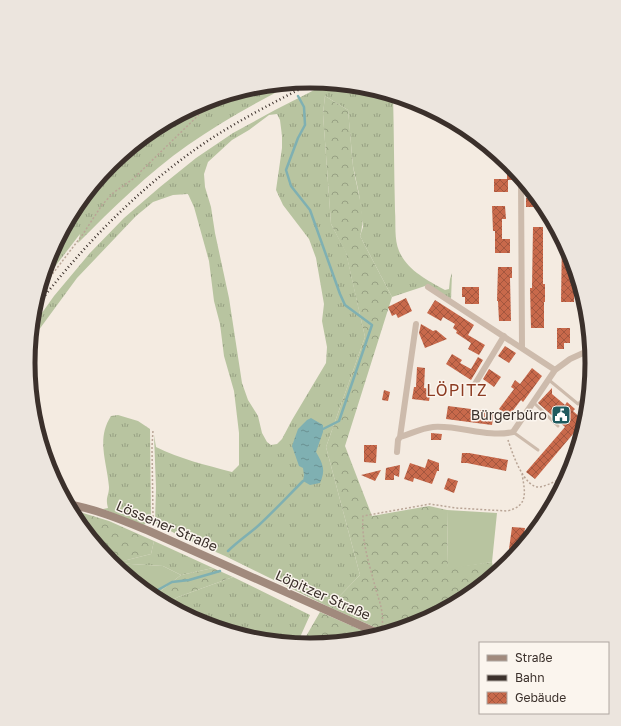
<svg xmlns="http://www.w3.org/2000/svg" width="621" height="726" font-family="'Golos Text',sans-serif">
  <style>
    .grass { fill: url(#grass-tufts); fill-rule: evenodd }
    .forest { fill: url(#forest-crowns) }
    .garden { fill: #b8c4a0 }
    .water { fill: url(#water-ripples) }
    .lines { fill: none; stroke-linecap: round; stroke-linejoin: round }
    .stream { stroke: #7fb0b2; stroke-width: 2.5 }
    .building { fill: url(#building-cross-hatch) }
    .path { stroke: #b9a596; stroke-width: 1.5; stroke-dasharray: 2 2; stroke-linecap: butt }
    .lane { stroke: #cdbbac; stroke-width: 3 }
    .street { stroke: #cdbbac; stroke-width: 6 }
    .secondary { stroke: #a18a7d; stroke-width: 8 }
    .rail { stroke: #3b302b; stroke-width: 2.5; stroke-dasharray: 1 3; stroke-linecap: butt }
    .labels { text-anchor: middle; stroke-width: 3; stroke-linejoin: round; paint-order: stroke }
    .poi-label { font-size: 14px; fill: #3b302b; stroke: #fbf5ee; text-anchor: end }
    .street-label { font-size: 14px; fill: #3b302b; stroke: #fbf5ee }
    .quarter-label { font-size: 16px; letter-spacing: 1px; fill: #8c3b22; stroke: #fbf5ee }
    .rim { fill: none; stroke: #3b302b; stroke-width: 5 }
  </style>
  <defs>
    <pattern id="grass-tufts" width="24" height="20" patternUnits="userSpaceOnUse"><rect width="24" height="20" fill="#b8c4a0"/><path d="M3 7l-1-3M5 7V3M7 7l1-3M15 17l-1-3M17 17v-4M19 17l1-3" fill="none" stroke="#97a083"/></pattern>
    <pattern id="forest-crowns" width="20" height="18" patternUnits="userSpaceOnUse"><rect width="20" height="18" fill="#b8c4a0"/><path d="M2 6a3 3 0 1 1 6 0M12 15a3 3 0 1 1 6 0" fill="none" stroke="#97a083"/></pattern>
    <pattern id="water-ripples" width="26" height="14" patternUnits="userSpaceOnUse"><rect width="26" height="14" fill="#7fb0b2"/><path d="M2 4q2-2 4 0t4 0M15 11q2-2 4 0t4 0" fill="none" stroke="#699091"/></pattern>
    <pattern id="building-cross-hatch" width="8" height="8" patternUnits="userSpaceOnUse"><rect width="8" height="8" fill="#c8694b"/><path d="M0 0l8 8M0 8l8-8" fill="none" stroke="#a4573f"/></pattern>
  </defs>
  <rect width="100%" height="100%" fill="#f4ebe1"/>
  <path class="grass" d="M296,82C259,101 222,121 188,145C148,173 113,208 78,243L80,234L40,286L50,255L76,206L111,163L154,128L203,102L256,86Z
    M330,82L366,86L393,94C394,133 394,172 395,211C396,224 394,239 399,251C407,270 427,280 445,290L449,289L450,279L452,273L451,300L428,285L392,297L360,236L363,227L359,194L353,166L348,110L325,96L323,114L331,224L346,252L365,337L326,447L360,575L329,607L225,556L184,538L155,523L156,488L154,435L156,447C180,459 206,465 232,472L239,465V433L234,391L224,356L220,324L214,301L209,261L194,207L188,194L173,195L153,202L136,216L77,278L30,342L32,327L54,296L90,253L124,218L160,187L196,158L233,133L275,110ZM277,114L280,120L282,136V148L276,190L283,205L309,239L316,258L324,304L322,321L327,347L326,363L292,420L282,439L277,444L271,445L267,442L262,433L258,416L248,400L242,383L229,298L215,233L211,207L205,187L204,174L208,162L232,140L249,130L269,115Z
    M118,415L138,421L150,429L151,518L149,523L143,525L103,509L108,508C105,497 109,496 109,487C107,462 96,439 111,416Z
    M154,541L213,568L181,575L163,566L115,563L151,554Z
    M233,577L310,615L297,644L255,640L202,624L165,604L178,597Z"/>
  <path class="forest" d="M325,96L348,110C350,128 351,147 353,166C356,187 367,215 360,236L392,297L345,446L372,516L429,506L447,510L448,568L492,562L495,576L467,598L418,624L388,633L329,607L360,575L326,447L365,337L346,253L331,224L323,114Z
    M70,509L109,521L154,541L151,554L115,563L109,560L83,529V527H81L75,520Z
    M213,568L233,577L178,597L165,604L153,597L181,575Z
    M320,612L377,637C357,642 321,647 301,645Z"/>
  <path class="garden" d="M447,510L497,513L492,562L448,569Z
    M115,563L163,566L181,575L153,597L114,565Z"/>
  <path class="water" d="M311,418L323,425V432L316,452C323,464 326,470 320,483L310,485L303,481L304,475L303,468L299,466L292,446L298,429L307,420Z"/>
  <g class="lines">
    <path class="stream" d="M291,82L293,87
      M298,96L304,107L305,125L298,138L286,170L291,186L310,210L340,294L345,305L372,325L339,421L323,429
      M228,551C238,541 249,534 259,525C274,511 288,496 303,481
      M151,596L156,591L172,582L189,580L220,571"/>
  </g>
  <path class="building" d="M507,171H516V180H508V192H494V179H507Z
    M526,198L534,199V207H526Z
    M492,206H505L506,219H502V239H510V253H495V231H493Z
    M533,227H543V284H545V302H544V328H531L530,288H532Z
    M562,238L572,255L575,266L574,302H561Z
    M498,267H512V278H510L511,321H499L498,301H497Z
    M462,287H479V304H465V297H462Z
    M406,298L412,311L398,318L396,314L392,316L388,307Z
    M435,300L474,325L468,335L485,345L479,355L468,349L471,343L456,333L457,331L453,328L455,324L443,317L441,321L427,313Z
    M421,324L433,331L436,330L447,339L425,348L419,333Z
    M557,328H570V343H564V349H557Z
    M505,346L516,353L509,363L498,356Z
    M452,354L462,360L460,363L471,369L478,357L483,360L471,380L446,364Z
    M417,367L425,368L424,388L431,389L429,401L412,399L414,387H416Z
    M532,368L542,376L523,402L521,400L511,413L510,412L507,415L499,409L514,389L511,387L515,380L520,384Z
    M489,369L501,377L494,387L483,379Z
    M552,388V394L565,405L567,402L575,409L573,411L584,421L535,479L526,472L565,427L538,403Z
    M384,390L390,392L388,401L382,400Z
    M448,406L494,412L492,425L446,419Z
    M431,433L442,434L441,440H431Z
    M364,445H377L376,463L364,462Z
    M462,453H469L508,460L506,471L467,463H461Z
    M428,459L439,463V471H437L432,484L414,478L413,482L404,479L410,463L425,468Z
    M400,465L399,477L394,475V480H385L386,468Z
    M381,470L375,481L361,475Z
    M448,478L458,481L454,493L444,489Z
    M512,527L525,528L523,540H518L517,550L509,549Z"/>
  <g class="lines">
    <path class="path" d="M38,293L83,234L102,205L113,193L133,179L216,98
      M508,440C512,452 524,489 540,487C550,485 560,478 570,475
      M153,517L152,447L153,430
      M382,627C384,613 380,603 376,590C370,566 361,541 363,516L430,504L456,508L507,511C529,506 525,492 522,474"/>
    <path class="lane" d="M549,380L578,404L590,392
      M533,402L558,426
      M513,432L538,450"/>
    <path class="street" d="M428,287L555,370
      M585,298V351
      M416,324L400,437C410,434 422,428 433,427C460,425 487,438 513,432L555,370L570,359L592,349
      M522,347L521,179H523
      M475,384L504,336
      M397,452L398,440L400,437"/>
    <path class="secondary" d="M67,504C96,509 122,520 149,531L382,635"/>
    <path class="rail" d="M33,311C83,245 142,184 212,138C245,117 280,99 316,81"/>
  </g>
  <defs>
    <symbol id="civic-square" viewBox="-11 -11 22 22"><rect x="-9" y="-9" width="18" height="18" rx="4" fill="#1f5a5e" stroke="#fbf5ee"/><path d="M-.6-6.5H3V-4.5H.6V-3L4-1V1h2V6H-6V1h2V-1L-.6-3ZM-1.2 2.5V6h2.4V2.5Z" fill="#fff"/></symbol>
  </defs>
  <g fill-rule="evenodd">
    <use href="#civic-square" x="550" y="404" width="22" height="22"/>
  </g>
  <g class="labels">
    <g class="poi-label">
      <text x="547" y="420">Bürgerbüro</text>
    </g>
    <g class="street-label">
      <text transform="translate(167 526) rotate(23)" y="5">Lössener Straße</text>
      <text transform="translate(323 595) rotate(24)" y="5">Löpitzer Straße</text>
    </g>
    <g class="quarter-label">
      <text x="457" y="396">LÖPITZ</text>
    </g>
  </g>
  <path d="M0 0H621V726H0ZM35 363a275 275 0 1 1 550 0a275 275 0 1 1-550 0Z" fill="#ece5de" fill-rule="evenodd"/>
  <path class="rim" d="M35 363a275 275 0 1 1 550 0a275 275 0 1 1-550 0Z"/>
  <rect x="479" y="642" width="130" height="72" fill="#fbf5ee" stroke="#aea6a0"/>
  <rect x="487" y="655" width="20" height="6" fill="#a18a7d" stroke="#aea6a0"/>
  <text x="515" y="662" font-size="12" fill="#3b302b">Straße</text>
  <rect x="487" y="675" width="20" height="6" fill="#3b302b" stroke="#aea6a0"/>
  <text x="515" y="682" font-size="12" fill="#3b302b">Bahn</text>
  <rect x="487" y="692" width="20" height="12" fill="url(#building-cross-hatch)" stroke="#aea6a0"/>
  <text x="515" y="702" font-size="12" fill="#3b302b">Gebäude</text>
</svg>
